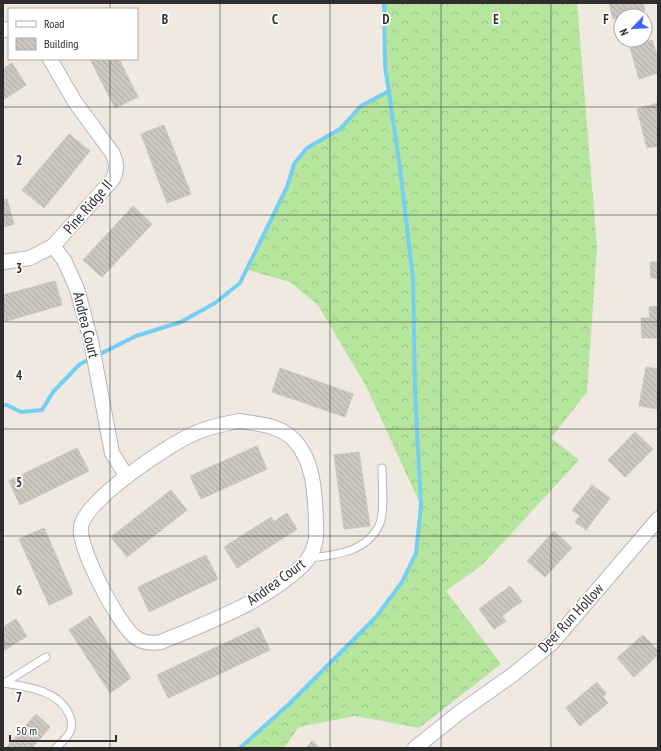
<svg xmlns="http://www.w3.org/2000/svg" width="661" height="751" font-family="'PT Sans Narrow',sans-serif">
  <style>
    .forest { fill: url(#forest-crowns) }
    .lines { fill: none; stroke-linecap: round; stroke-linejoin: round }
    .stream { stroke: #75cff0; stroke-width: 4 }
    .building { fill: url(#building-back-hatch); stroke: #cbc5ba }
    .lane-casing { stroke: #b4b7c1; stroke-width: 9 }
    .street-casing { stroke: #b4b7c1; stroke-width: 16 }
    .lane { stroke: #fff; stroke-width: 7 }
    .street { stroke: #fff; stroke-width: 14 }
    .grid { fill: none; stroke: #2e2e2e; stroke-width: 1; stroke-opacity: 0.55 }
    .labels { text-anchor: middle; stroke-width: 3.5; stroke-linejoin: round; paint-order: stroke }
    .street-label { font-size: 15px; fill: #2e2e2e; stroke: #fff }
    .grid-label { font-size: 13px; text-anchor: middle; font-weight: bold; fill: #2e2e2e; stroke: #fff; stroke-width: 3.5; stroke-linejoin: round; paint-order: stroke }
  </style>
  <defs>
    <pattern id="forest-crowns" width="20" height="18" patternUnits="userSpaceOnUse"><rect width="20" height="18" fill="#b6e59e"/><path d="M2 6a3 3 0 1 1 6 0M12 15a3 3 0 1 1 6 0" fill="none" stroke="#9dc588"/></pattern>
    <pattern id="building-back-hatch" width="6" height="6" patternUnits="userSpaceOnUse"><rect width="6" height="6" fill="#cbc7bf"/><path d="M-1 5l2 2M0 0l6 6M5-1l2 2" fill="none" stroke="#afaba4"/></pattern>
  </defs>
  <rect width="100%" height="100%" fill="#efe9e1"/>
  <path class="forest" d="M384,3H577L597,247L587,392L551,438L579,460L483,564L446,591L501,664L419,728L355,716L299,727L284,748H241L287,706L376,617L402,582L416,553L421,506L367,388L318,305L290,282L248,270L287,187L294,164L307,148L340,129L361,106L389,91L385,66Z"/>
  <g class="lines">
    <path class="stream" d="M3,405H7L21,412L42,410L53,392L80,364L136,336L181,322L215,303L240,283L287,187L294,164L307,148L340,129L361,106L389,91
      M240,748L287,706L376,617L402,582L416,553L421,506L415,391L413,279L400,168L385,66L384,3"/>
  </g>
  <path class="building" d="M609,3H643L645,11L613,19Z
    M652,40L658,59V73L639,79L630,47Z
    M90,59H119L138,97L115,108Z
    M12,63L26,85L3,100V69Z
    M658,103V146L647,148L637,109Z
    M164,125L191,194L167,203L141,134Z
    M69,134L90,151L44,208L22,190Z
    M7,199L14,224L3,227V200Z
    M133,206L152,224L102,277L83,260Z
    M650,262H658V278H651Z
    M55,281L62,305L3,322V295Z
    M658,306V338H642L641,318H650L649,307Z
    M646,367L658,369V409L639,406Z
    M280,368L353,394L345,417L272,392Z
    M635,432L653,449L625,477L608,460Z
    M257,446L267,469L201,499L190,476Z
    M77,448L89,471L20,505L9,481Z
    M359,452L370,526L344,529L334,455Z
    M592,485L610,498L586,530L575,522L580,516L572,510Z
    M171,490L187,510L127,557L111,537Z
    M287,513L297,529L237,568L224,547L271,517L274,522Z
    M44,528L73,594L49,605L19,539Z
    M554,531L572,548L545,577L527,561Z
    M206,555L218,579L149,612L138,587Z
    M510,586L522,601L502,616L506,621L494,629L479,609Z
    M90,616L131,678L110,693L69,630Z
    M16,619L27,636L3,651V627Z
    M259,627L270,650L168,698L157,675Z
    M643,635L658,651V655L634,677L617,658Z
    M597,682L606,693L603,697L608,703L580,726L566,708Z
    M36,714L50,727L32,748H6Z
    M312,741L320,748H306Z"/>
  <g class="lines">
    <defs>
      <path id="lane" d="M310,558C336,555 368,552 380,523C385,510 382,483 382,468
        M4,683C27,687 58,690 69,714C72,720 73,725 70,732C67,738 61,743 56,748
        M3,684L46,657"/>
      <path id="street" d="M3,30L9,29
        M53,246L64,260L77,289L91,341L112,453L127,477
        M3,262L30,258L53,246L113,179C117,170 117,164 113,154L75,102L50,59
        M239,421C258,424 279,425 293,439C314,460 315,494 316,522C316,528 317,536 315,543C313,552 309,559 302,566C263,603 209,622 161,642C151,644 143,643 135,637C118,624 78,548 81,527C84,501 168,445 193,434C208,427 223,424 239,421Z
        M415,748L460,712L511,676L552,643L658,519"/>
    </defs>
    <use href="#lane" class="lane-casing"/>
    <use href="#street" class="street-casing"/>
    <use href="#lane" class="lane"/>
    <use href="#street" class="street"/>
  </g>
  <path class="grid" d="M110,3V9M220,3V748M330,3V748M441,3V748M551,3V748M110,59V748M3,107H658M3,215H658M3,322H658M3,429H658M3,536H658M3,644H658"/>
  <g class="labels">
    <g class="street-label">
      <text transform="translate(88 207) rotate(-49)" y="5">Pine Ridge II</text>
      <text transform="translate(86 325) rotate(76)" y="5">Andrea Court</text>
      <text transform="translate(276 582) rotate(-36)" y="5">Andrea Court</text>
      <text transform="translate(571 618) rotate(-47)" y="5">Deer Run Hollow</text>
    </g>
  </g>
  <g class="grid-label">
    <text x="165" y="24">B</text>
    <text x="275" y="24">C</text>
    <text x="386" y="24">D</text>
    <text x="496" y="24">E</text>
    <text x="606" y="24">F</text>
    <text x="19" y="165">2</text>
    <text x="19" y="273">3</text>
    <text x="19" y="380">4</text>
    <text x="19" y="487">5</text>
    <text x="19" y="595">6</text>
    <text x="19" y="702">7</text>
  </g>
  <rect width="661" height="751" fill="none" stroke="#2e2e2e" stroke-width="8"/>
  <rect x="8" y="8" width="130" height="52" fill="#ffffff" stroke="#ababab"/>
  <rect x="16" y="21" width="20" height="6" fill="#ffffff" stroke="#ababab"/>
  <text x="44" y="28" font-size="12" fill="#2e2e2e">Road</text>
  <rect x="16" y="38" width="20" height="12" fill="url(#building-back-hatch)" stroke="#ababab"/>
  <text x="44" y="48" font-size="12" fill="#2e2e2e">Building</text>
  <g transform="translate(633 28) rotate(245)"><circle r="19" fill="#ffffff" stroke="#ababab"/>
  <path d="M0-3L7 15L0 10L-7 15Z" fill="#4264fb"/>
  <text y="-6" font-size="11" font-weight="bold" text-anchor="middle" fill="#2e2e2e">N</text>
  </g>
  <path d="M10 735v6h106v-6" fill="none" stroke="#2e2e2e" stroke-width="2"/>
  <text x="16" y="735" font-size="12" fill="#2e2e2e" stroke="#ffffff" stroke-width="3" paint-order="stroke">50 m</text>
</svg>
